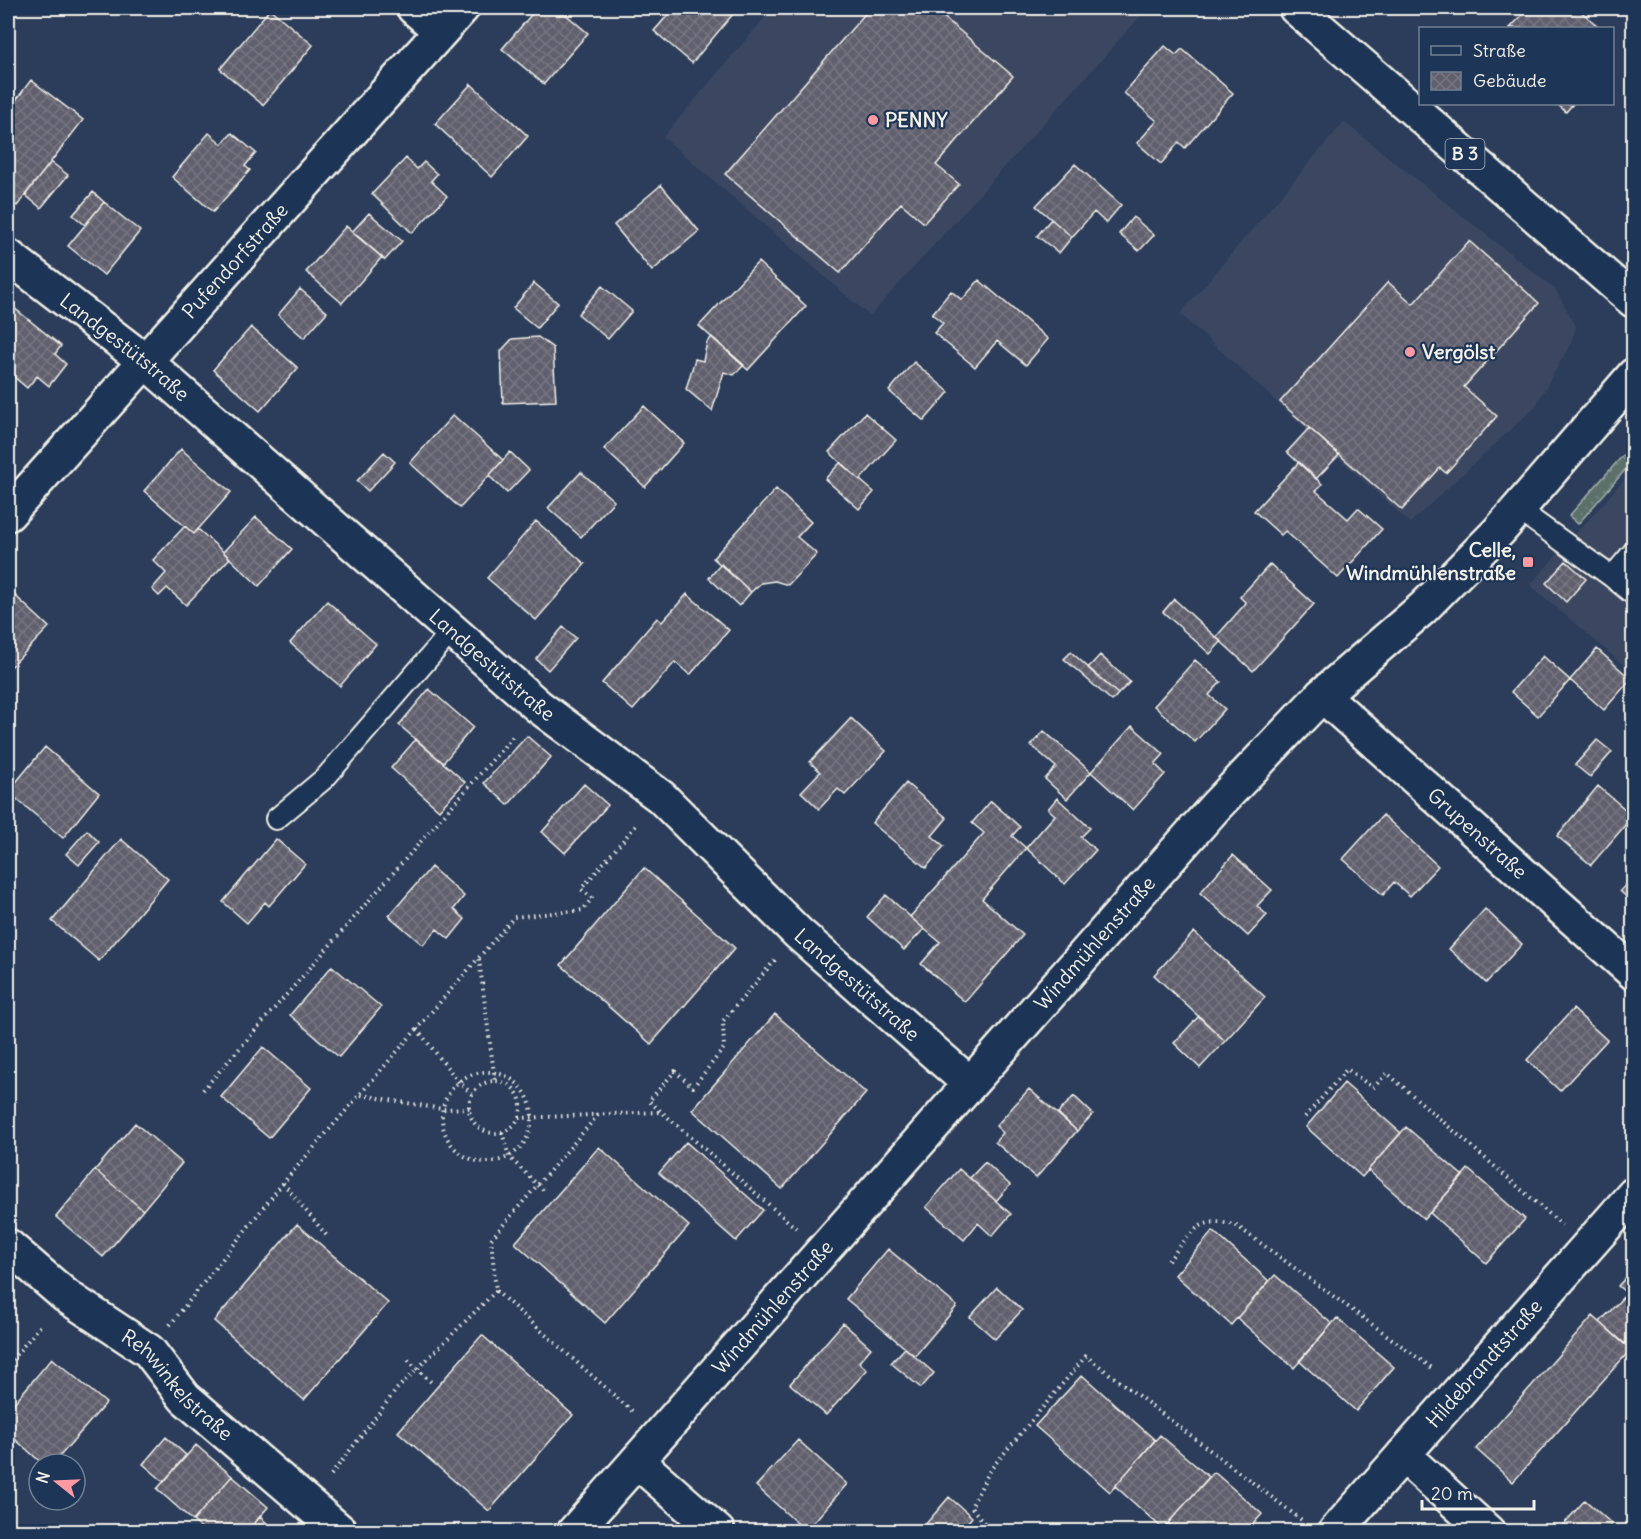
<svg xmlns="http://www.w3.org/2000/svg" width="1641" height="1539" font-family="Delius,sans-serif">
  <style>
    .built { fill: #3b4760 }
    .grass { fill: url(#grass-dots); stroke: #a8b0aa; stroke-width: 1.5 }
    .building { fill: url(#building-cross-hatch); stroke: #f4f1e8; stroke-width: 1.5 }
    .lines { fill: none; stroke-linecap: round; stroke-linejoin: round }
    .service-casing { stroke: #f4f1e8; stroke-width: 24 }
    .minor-casing { stroke: #f4f1e8; stroke-width: 38 }
    .tertiary-casing { stroke: #f4f1e8; stroke-width: 38 }
    .primary-casing { stroke: #f4f1e8; stroke-width: 38 }
    .path { stroke: #f4f1e8; stroke-width: 4; stroke-dasharray: 1.5 4.5; stroke-linecap: butt }
    .service { stroke: #1d3557; stroke-width: 20 }
    .minor { stroke: #1d3557; stroke-width: 33 }
    .tertiary { stroke: #1d3557; stroke-width: 33 }
    .primary { stroke: #1d3557; stroke-width: 33 }
    .poi-dot { fill: #ff9aa2; stroke: #1d3557; stroke-width: 2 }
    .labels { text-anchor: middle; stroke-width: 4.5; stroke-linejoin: round; paint-order: stroke }
    .shield { fill: #1d3557; stroke: #b4b9bc; stroke-width: 1.5 }
    .shield-label { font-size: 18px; font-weight: bold; fill: #f4f1e8 }
    .poi-label { font-size: 20px; font-weight: bold; fill: #f4f1e8; stroke: #1d3557; text-anchor: start }
    .street-label { font-size: 20px; fill: #f4f1e8; stroke: #1d3557 }
  </style>
  <defs>
    <pattern id="grass-dots" width="8" height="8" patternUnits="userSpaceOnUse" patternTransform="scale(1.5)"><rect width="8" height="8" fill="#5b6f6b"/><path d="M2 2h.1M6 6h.1" fill="none" stroke="#738480" stroke-width="1.8" stroke-linecap="round"/></pattern>
    <pattern id="building-cross-hatch" width="8" height="8" patternUnits="userSpaceOnUse" patternTransform="scale(1.5)"><rect width="8" height="8" fill="#615e6d"/><path d="M0 0l8 8M0 8l8-8" fill="none" stroke="#787682"/></pattern>
  </defs>
  <rect width="100%" height="100%" fill="#2b3d5b"/>
  <filter id="ink" filterUnits="userSpaceOnUse"><feTurbulence type="fractalNoise" baseFrequency=".0167" numOctaves="2"/><feDisplacementMap in="SourceGraphic" scale="12" xChannelSelector="R" yChannelSelector="G"/><feConvolveMatrix kernelMatrix="1 2 1 2 8 2 1 2 1" color-interpolation-filters="sRGB"/></filter>
  <g filter="url(#ink)">
    <path class="built" d="M773,8H1148L870,316L663,137Z
      M1344,122L1555,289L1576,326L1571,343L1535,407L1410,523L1180,314Z
      M1633,470V673L1530,585Z"/>
    <path class="grass" d="M1633,444V461L1578,524L1569,516Z"/>
    <path class="building" d="M537,8H558L588,33L544,84L502,49Z
      M674,8H738L692,63L654,31Z
      M870,8H933L1013,76L936,165L959,184L924,223L901,203L840,273L725,174Z
      M1529,8H1577L1600,28H1510Z
      M270,9L313,45L263,105L220,69Z
      M1165,46L1176,55L1182,49L1233,93L1185,148L1179,142L1161,164L1137,143L1157,121L1124,93Z
      M31,80L83,120L17,206L8,199V135L11,130L8,127V111Z
      M471,84L528,136L492,177L435,124Z
      M1557,104H1573L1566,112Z
      M209,133L222,144L232,133L256,153L245,166L250,170L213,212L172,177Z
      M406,158L417,169L424,162L437,174L431,181L447,196L412,233L372,194Z
      M51,162L68,175L41,208L25,195Z
      M1075,164L1121,205L1106,223L1094,212L1072,237L1036,206Z
      M661,185L699,231L652,271L614,225Z
      M93,192L104,202L85,225L73,215Z
      M104,202L140,231L104,275L68,246Z
      M369,213L402,241L385,260L352,232Z
      M1133,217L1154,235L1139,251L1119,234Z
      M1051,219L1072,237L1059,253L1037,236Z
      M346,226L382,257L342,303L306,272Z
      M1469,241L1539,303L1464,387L1497,416L1446,473L1440,468L1402,510L1280,402L1388,282L1413,304Z
      M758,262L806,306L748,370L699,326Z
      M979,280L1048,339L1026,365L997,341L975,367L934,333L943,323L932,314L951,291L962,300Z
      M534,283L558,303L537,328L513,308Z
      M602,286L632,311L608,339L578,314Z
      M300,289L327,312L304,338L278,315Z
      M8,303L61,346L55,354L66,364L49,386L37,376L27,388L8,372Z
      M251,327L298,368L260,411L213,370Z
      M538,337L553,348L556,401L503,403L501,351L512,339Z
      M712,337L744,365L734,375L724,372L712,411L686,389L695,359L703,361L707,342Z
      M914,362L949,392L924,421L889,391Z
      M644,406L684,443L645,487L604,449Z
      M865,413L896,440L860,480L829,452Z
      M453,415L503,460L460,508L410,463Z
      M1309,428L1339,455L1316,479L1287,452Z
      M181,449L231,492L194,534L144,491Z
      M384,452L395,462L368,491L357,481Z
      M510,452L529,470L507,493L489,476Z
      M1299,462L1322,484L1316,491L1348,519L1358,508L1382,529L1338,578L1285,531L1281,535L1254,511Z
      M840,463L874,492L859,509L825,479Z
      M581,472L614,501L581,537L548,508Z
      M776,489L811,522L797,537L817,554L788,585L775,581L761,583L751,592L713,558Z
      M256,517L292,549L259,586L223,552Z
      M536,521L585,564L536,620L487,578Z
      M185,526L194,534L198,529L230,558L186,605L167,588L159,596L152,589L166,573L153,560Z
      M1566,561L1586,579L1566,602L1546,583Z
      M721,564L751,592L739,606L709,578Z
      M1270,564L1314,604L1253,671L1216,637L1246,603L1240,597Z
      M8,589L49,627L8,670Z
      M687,594L729,630L690,675L675,662L633,710L602,683L657,618L662,622Z
      M1174,599L1221,642L1210,654L1163,612Z
      M327,601L376,644L340,686L290,643Z
      M563,627L576,638L548,670L536,659Z
      M1597,649L1631,679L1604,710L1570,680Z
      M1071,652L1118,694L1112,701L1064,659Z
      M1100,655L1130,682L1118,694L1088,668Z
      M1543,656L1570,680L1538,716L1511,692Z
      M1195,660L1221,682L1209,695L1225,709L1195,742L1154,706Z
      M429,689L473,727L443,763L399,725Z
      M851,718L886,751L845,795L838,789L819,809L801,792L820,772L810,762Z
      M1132,726L1164,754L1155,764L1165,774L1133,810L1091,772Z
      M1044,731L1091,772L1067,799L1045,779L1056,767L1031,745Z
      M527,736L551,757L508,805L484,783Z
      M416,739L465,782L439,810L391,768Z
      M1597,740L1612,752L1590,777L1575,765Z
      M45,747L99,793L63,838L8,792Z
      M906,783L947,818L932,836L944,846L926,868L872,823Z
      M584,784L608,805L565,853L542,832Z
      M1598,786L1633,816L1591,865L1557,836Z
      M1057,798L1090,828L1081,837L1096,850L1065,884L1026,848L1055,815L1048,809Z
      M991,801L1020,827L1012,836L1026,848L982,899L1023,935L965,1002L921,964L940,942L910,917L984,833L972,823Z
      M1383,815L1438,866L1410,896L1394,882L1383,895L1343,859Z
      M87,830L99,842L79,865L66,854Z
      M121,839L168,879L99,961L52,921Z
      M276,839L305,864L269,906L265,902L247,923L223,902Z
      M1233,855L1272,890L1257,906L1267,915L1248,936L1200,893Z
      M431,867L464,896L454,909L465,919L449,939L437,929L423,945L389,916Z
      M644,868L735,948L651,1044L561,965Z
      M1634,876V904L1620,891Z
      M886,895L924,929L904,950L867,917Z
      M1485,909L1522,944L1486,983L1449,949Z
      M1194,932L1265,997L1225,1041L1154,975Z
      M332,966L381,1007L339,1057L290,1015Z
      M1573,1009L1607,1040L1560,1091L1527,1060Z
      M775,1014L866,1093L782,1189L692,1110Z
      M1199,1016L1225,1041L1200,1068L1174,1043Z
      M263,1047L311,1088L269,1138L221,1097Z
      M1344,1083L1401,1133L1362,1177L1306,1127Z
      M1029,1089L1077,1131L1036,1178L995,1142L1003,1133L996,1126Z
      M1074,1096L1093,1114L1077,1131L1058,1113Z
      M135,1123L182,1163L143,1210L95,1170Z
      M1406,1127L1463,1176L1424,1219L1368,1170Z
      M686,1142L763,1210L736,1241L659,1173Z
      M599,1147L689,1226L605,1323L515,1243Z
      M985,1162L1010,1185L996,1201L970,1178Z
      M959,1169L1011,1214L992,1236L978,1223L964,1240L926,1207Z
      M1468,1169L1525,1219L1486,1263L1430,1213Z
      M95,1170L143,1210L103,1257L56,1217Z
      M297,1224L388,1303L304,1400L214,1321Z
      M1213,1231L1269,1281L1231,1325L1175,1275Z
      M888,1249L957,1306L915,1356L846,1299Z
      M1634,1269V1299L1618,1286Z
      M1275,1275L1332,1324L1294,1368L1237,1318Z
      M997,1287L1022,1310L995,1339L970,1317Z
      M1627,1293L1634,1299V1334L1624,1344L1600,1322Z
      M1593,1316L1631,1349L1513,1482L1476,1449Z
      M1337,1318L1394,1367L1356,1411L1299,1361Z
      M843,1323L871,1348L859,1362L867,1370L826,1415L790,1384Z
      M482,1335L573,1415L489,1511L398,1432Z
      M905,1348L934,1373L921,1388L891,1363Z
      M52,1358L106,1403L53,1464H43L8,1433V1410Z
      M1082,1375L1155,1440L1110,1492L1035,1426Z
      M1160,1435L1209,1477L1163,1529L1115,1486Z
      M166,1437L186,1455L164,1482L143,1464Z
      M798,1440L847,1484L806,1531L756,1486Z
      M196,1445L232,1476L193,1521L157,1489Z
      M1214,1472L1262,1514L1246,1532H1178L1168,1523Z
      M232,1476L268,1507L247,1532H206L193,1521Z
      M949,1497L972,1517L960,1532H919Z
      M1585,1500L1612,1524L1605,1532H1570L1563,1525Z
      M260,1517L276,1531L275,1532H247Z
      M1409,1525L1417,1532H1403Z"/>
    <g class="lines">
      <defs>
        <path id="service" d="M1519,510L1612,577L1634,595
          M1612,577L1634,551
          M276,819L325,778L451,632"/>
        <g id="minor">
          <path d="M414,8L441,31"/>
          <path id="s1" d="M8,256L145,361L538,706L661,797L798,933L969,1083"/>
          <path id="s2" d="M8,514L462,8"/>
          <path id="s3" d="M1322,695L1634,973"/>
          <path id="s4" d="M8,1246L66,1296L149,1351L185,1398L341,1532"/>
          <path d="M1403,1455L1488,1532"/>
          <path d="M637,1461L718,1532"/>
          <path id="s5" d="M1335,1532L1634,1194"/>
        </g>
        <g id="tertiary">
          <path id="s6" d="M574,1532L1215,807L1322,695L1423,608L1499,531L1634,375"/>
        </g>
        <path id="primary" d="M1296,8L1634,301"/>
      </defs>
      <use href="#service" class="service-casing"/>
      <use href="#minor" class="minor-casing"/>
      <use href="#tertiary" class="tertiary-casing"/>
      <use href="#primary" class="primary-casing"/>
      <path class="path" d="M479,959L495,1081
        M775,960L723,1021L724,1048L693,1087L675,1071L649,1101L796,1228
        M417,1029L458,1081L473,1095
        M442 1117a45 45 0 1 1 90 0a45 45 0 1 1-90 0Z
        M469 1107a26 26 0 1 1 52 0a26 26 0 1 1-52 0Z
        M203,1090L515,734
        M361,1095L442,1109L470,1108
        M598,1115L491,1239L496,1291L632,1411
        M1305,1117L1347,1069L1373,1088L1387,1073L1562,1225
        M519,1118L660,1112
        M502,1132L509,1157L545,1192
        M283,1183L327,1236
        M1168,1261C1192,1233 1197,1214 1237,1226L1432,1368
        M170,1325L283,1183L514,917L583,910L592,898L581,889L638,823
        M408,1360L431,1382
        M8,1364L42,1324
        M331,1475L397,1389L496,1291
        M992,1532L971,1507L990,1470L1086,1356L1303,1521"/>
      <use href="#service" class="service"/>
      <use href="#minor" class="minor"/>
      <use href="#tertiary" class="tertiary"/>
      <use href="#primary" class="primary"/>
    </g>
  </g>
  <g class="poi-dot">
    <circle cx="873" cy="120" r="6"/>
    <circle cx="1410" cy="352" r="6"/>
    <rect x="1522" y="556" width="12" height="12" rx="3"/>
  </g>
  <g class="labels">
    <rect class="shield" x="1445.5" y="139" width="39" height="30" rx="4.5"/>
    <g class="shield-label">
      <text x="1465" y="160">B 3</text>
    </g>
    <g class="poi-label">
      <text x="885" y="127">PENNY</text>
      <text x="1422" y="359">Vergölst</text>
      <text x="1516" y="557" text-anchor="end">Celle,<tspan x="1516" dy="23">Windmühlenstraße</tspan></text>
    </g>
    <g class="street-label">
      <text dy="7" stroke="none"><textPath href="#s2" startOffset="340">Pufendorfstraße</textPath></text>
      <text dy="7" stroke="none"><textPath href="#s1" startOffset="148">Landgestütstraße</textPath></text>
      <text dy="7" stroke="none"><textPath href="#s1" startOffset="634">Landgestütstraße</textPath></text>
      <text dy="7" stroke="none"><textPath href="#s3" startOffset="208">Grupenstraße</textPath></text>
      <text dy="7" stroke="none"><textPath href="#s6" startOffset="786">Windmühlenstraße</textPath></text>
      <text dy="7" stroke="none"><textPath href="#s1" startOffset="1120">Landgestütstraße</textPath></text>
      <text dy="7" stroke="none"><textPath href="#s6" startOffset="300">Windmühlenstraße</textPath></text>
      <text dy="7" stroke="none"><textPath href="#s5" startOffset="225">Hildebrandtstraße</textPath></text>
      <text dy="7" stroke="none"><textPath href="#s4" startOffset="220">Rehwinkelstraße</textPath></text>
    </g>
  </g>
  <rect width="1641" height="1539" fill="none" stroke="#1d3557" stroke-width="30"/>
  <rect x="15" y="15" width="1611" height="1509" fill="none" stroke="#f4f1e8" stroke-width="2" filter="url(#ink)"/>
  <rect x="1419" y="27" width="195" height="78" fill="#1d3557" stroke="#738091" stroke-width="1.5"/>
  <rect x="1431" y="46" width="30" height="9" fill="#1d3557" stroke="#738091" stroke-width="1.5"/>
  <text x="1473" y="57" font-size="18" fill="#f4f1e8">Straße</text>
  <rect x="1431" y="72" width="30" height="18" fill="url(#building-cross-hatch)" stroke="#738091" stroke-width="1.5"/>
  <text x="1473" y="87" font-size="18" fill="#f4f1e8">Gebäude</text>
  <g transform="translate(57 1482) rotate(288)"><circle r="28" fill="#1d3557" stroke="#738091" stroke-width="1.5"/>
  <path d="M0-4.5L10 22L0 15L-10 22Z" fill="#ff9aa2"/>
  <text y="-9" font-size="16" font-weight="bold" text-anchor="middle" fill="#f4f1e8">N</text>
  </g>
  <path d="M1422 1500v9h112v-9" fill="none" stroke="#f4f1e8" stroke-width="3"/>
  <text x="1431" y="1500" font-size="18" fill="#f4f1e8" stroke="#1d3557" stroke-width="4.5" paint-order="stroke">20 m</text>
</svg>
